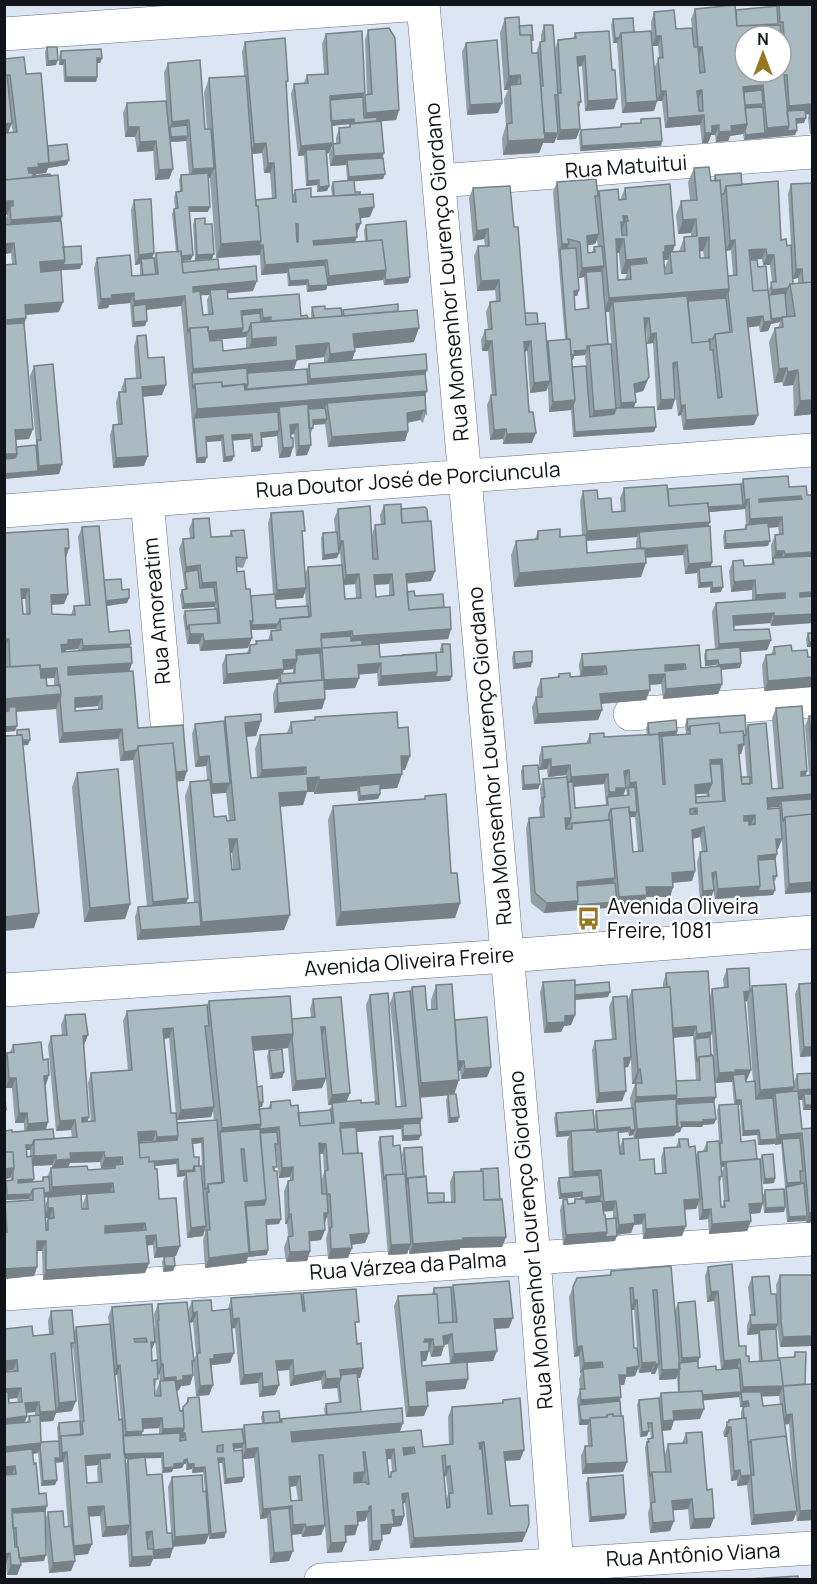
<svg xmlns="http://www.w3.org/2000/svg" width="817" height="1584" font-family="Manrope,sans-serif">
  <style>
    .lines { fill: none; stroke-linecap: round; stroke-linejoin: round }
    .street-casing { stroke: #68717d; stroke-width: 34 }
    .secondary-casing { stroke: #68717d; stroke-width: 34 }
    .street { stroke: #fff; stroke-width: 33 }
    .secondary { stroke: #fff; stroke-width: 33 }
    .wall { fill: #91a0a6; fill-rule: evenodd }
    .shaded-wall { fill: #768287 }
    .building { fill: #a9bac1; stroke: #768287; stroke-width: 1.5; fill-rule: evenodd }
    .labels { text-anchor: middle; stroke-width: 4.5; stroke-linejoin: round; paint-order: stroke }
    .street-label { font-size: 21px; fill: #101418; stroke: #fff }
    .poi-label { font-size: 21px; fill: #101418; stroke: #fff; text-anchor: start }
  </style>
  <rect width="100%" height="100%" fill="#dbe5f3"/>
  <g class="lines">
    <defs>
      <path id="street" d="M423,4L534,1258L558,1580
        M4,34L421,4
        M439,181L812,152
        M147,500L167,722
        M4,511L812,450
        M630,714L812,701
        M4,1294L812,1239
        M321,1580L812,1548"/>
      <path id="secondary" d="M4,990L507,956L812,932"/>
    </defs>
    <use href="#street" class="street-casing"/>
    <use href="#secondary" class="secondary-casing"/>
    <use href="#street" class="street"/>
    <use href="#secondary" class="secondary"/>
  </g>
  <path class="wall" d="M777,4H813V134H810L808,118L809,114H805L804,123H796L797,130L795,135L744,140L743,134L730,136L728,141L716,142L715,135H711L708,143H702L700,125L665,128L662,101H657L654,111L622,113L617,43H613L611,25L613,19L634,32L652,45L651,22L654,12L676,29L692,28L691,19L695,9L736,10L777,6ZM652,46H658L659,58L654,68Z
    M505,18L519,26L533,40L531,43L532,53H536L540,42H541V35L544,25L555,49L558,40L573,39L575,33L614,109L585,111L582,66L578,67L581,102L579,108L580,129L576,139L557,140L556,135L554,143H543L539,153L503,155L502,138L506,125L504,99L508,90H504L500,33Z
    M368,30L399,110L396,120L381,121L384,153L382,158L385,174L383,179L354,181L355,192L360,194L370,217L360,218L355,242L365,241L364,230L366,225L408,283L384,285L383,280L327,286L326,290L307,292L306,285L288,286L287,273L261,275L260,255L216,258L210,178H208V212H190L191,260L181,261L182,262L219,269L253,291L228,293V299L301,316L308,318H311V312L312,307L325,309L342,314L343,310L398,311L414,342L354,348L355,351L352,361L425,376L426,413L423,423L420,420L408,423V431L405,441L328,447L325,424L313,425V428L311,433H310L307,455L296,456L294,434L290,435L293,447L290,457L279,458L277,436L261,438L262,446L260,451L251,452L250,439L232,440L234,456L232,461L223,462L221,441L206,442L205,463H196L181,306L146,310L145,326L132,327L130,303L109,305L108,308L98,309L94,268L97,258L132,276L140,275V264L135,265L131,210L134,200L154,253L152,258H154L156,253L176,252L172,214L174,209L175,208L174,197L176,192H180L179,180L181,175H189L186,141L170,142L173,169L169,179L155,180L153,151L137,152L135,137H125L123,113L127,103L166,101L164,73L168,63L205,129H207L204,93L209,78L244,76L242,52L245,42L288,81L286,85L292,197L295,190L311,197L332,196L331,187L333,182L347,180L346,165L330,166L329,154L333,144L336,143V138L339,128L349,127L350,124L332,126L333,143L329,153L327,154L329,186L327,191L317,192V185L306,186L304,156H298L291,94L294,84L304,83L307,75L324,74L322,44L326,34L365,93L363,99L365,95H367L365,40ZM262,153L264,173H270L272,198L256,200L255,202L252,154ZM201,295H209L207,300L208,315H203ZM246,337V348L223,351L210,340ZM324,357V363L309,364L307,369L294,370L297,360Z
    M466,43L502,103L498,113L467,115L462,52Z
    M47,47L56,65L46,66L45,52Z
    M61,51L102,58L100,63H97V77L96,82H64L63,65H59V57Z
    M4,59L26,74L48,146L67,165L48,168L46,173L36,174L35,176L62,216L61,221L63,247L82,264L80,269L61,270L59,312L26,315V318L24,324L33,429L29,439L16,440V447L36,445V443L30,376L34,366L62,464L59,474L4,479L12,264L11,253L4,254L5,221L7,215H4ZM11,123L13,132L8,133Z
    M641,119L662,141L661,146L580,151L579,135L581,130L621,127V124L640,123Z
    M694,168L711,181H713L715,175L742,185L781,240L787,246L791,245L788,194L791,184L813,183V414L794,416L793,385L783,386L782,382L774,383L769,342L775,328H778L780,322L771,324L768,331L760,332L759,326L748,327L758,415L754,425L683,430L681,415L678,416L674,382L672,409L657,410L653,343L647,344L646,328L645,387L643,391L635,393L633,408L656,427L654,432L573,437L571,410L549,412L548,388L546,391L530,393L527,351L525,352L532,443L503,444V439L490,440L487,405L491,395H492L488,351H482L481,340L485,330H488L486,312L490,302L496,301L495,290L477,291L474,256L478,246H485L484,239L473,241L469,198L473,188L514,227L525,313L538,324L547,344L548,341L565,340L553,192L557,182L598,195L599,191L619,200H620L625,188L673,252H679L684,237L691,236V233L678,234L676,215L681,201L690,200L688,182ZM722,199L726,251L731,250L733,275L728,276ZM597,240L598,247H594L592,253H588V245L595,244ZM576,251L579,278L584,277L587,309L575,310L574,296H577L579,290ZM703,251L704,258H700L699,252ZM617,253H619L621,274H627L625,279L618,280ZM762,259L763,265H770L772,282L768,291L758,267L750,260ZM664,260H668L665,267L666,274H665ZM798,278V283L793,284V279ZM606,312H609L616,408L608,344ZM587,351L585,356L586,366L572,367L571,360H573L574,356L585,355Z
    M195,219L205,224L212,259L195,260L193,224Z
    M137,336L148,358L162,395L142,397L144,466L113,468L110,435L113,425L118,424L116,402L119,392H122L121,389L125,379L136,378L134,346Z
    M743,479L789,487L806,486L813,623L771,626L770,623L734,626V630L771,640L767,650L741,652V663L740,668L721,670L722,684L718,694L663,699L661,684L650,685L646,700L601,704L602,710L598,720L534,724L532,707L536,697H537V689L541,679L557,677L559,674L570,677L580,676L579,664L582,654L699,645L701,668L716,666V665L705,666L704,655L706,650L715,649L712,612L716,603L752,600V590L731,592L729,571L733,561L744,566L771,564L772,561L771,545L775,535L779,534L778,527L769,528L768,546L724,549L723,536L725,531L744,529L746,525L745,509L709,512L710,522L708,527L712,562L711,567L721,592L710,593V587L698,588L697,573L685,574L683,555L645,558L641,577L514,587L511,555L516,541L535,539L538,531L560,537L582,535L580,501L583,491L598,499L612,512L621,511L620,498L624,488L668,489L741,484ZM637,537L636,542V549L587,553L586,541Z
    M384,505L401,509L428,521L435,571L431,581L407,583V592L415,596L444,607L451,629L448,639L362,645L380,657L440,652V649L442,644L452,676L450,681L378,686L377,673L359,674V678L355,688L325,690V699L322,709L274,713L273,694L277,684L278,683V679L223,684L222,665L226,655L247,653L250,645H255L256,641L268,640L271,631H276V629L251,630L248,648L200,651L199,644H187L183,616L185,611L214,609V607L182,609L180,595L182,590H185L179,549L183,539L190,538L189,529L193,519L211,537L229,536L231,531L247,558L243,568L237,567V572L246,589L251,596L273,595L268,523L271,513L303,537L305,574L308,567L341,565L340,551L337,558L322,560L321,538L323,533L335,532L334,519L338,509L372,535L375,525H381L380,515ZM355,584L356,598L345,599L343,585ZM389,584V596L376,597L375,585ZM305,592L306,606L276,608V600L303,598ZM293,669V673L282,674L284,670Z
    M82,527L104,580L122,590L129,598L127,603L107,606L109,632L129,647V671L138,728L184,781H177L188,898L186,903L194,902L185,796L190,782L207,780L206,766L195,767L192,734L195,724L224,721L225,717L261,721L256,736L246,737L251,778L257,777L255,749L260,735L287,733L291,722L314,720L315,717L398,728L405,770H402V774L397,788L380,789V794L378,799L358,801L357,791L314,794V792H307L303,805L280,807L284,930L137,940L135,917L138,907H147L133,760L120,761L118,739L59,743L56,709L16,712L17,726L15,731L4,732V667H6L5,649L4,533L65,558L68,594L64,604L52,605V614L71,615L74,606H85L78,537ZM22,599H25L26,614H23ZM78,649V651L66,652V650ZM46,678H54V686H47ZM98,706V709L75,711V708ZM226,792L229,820L227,821L214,817L211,794ZM231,853H232L233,870H232Z
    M808,633H813V647H807L806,639Z
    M774,647L792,651L808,657H813V687L764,691L762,665L766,655H771Z
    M514,652L531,667L513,669L512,658Z
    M776,708L806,776L809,775L805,726L809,716H813V892L785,894L781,827L782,839L778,849H777V854L775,859L777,876L775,881H774L775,890L773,895L715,899L713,890L710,900L700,901L697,862L700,852H702L700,837L692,839L695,871L692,881L673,883V887L670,897H646L643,905L544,913L531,903L526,828L529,818L540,817L539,808L541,802L540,789L543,779L566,777V775L548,777L547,769L539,770V757L542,747L586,744L590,734L604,737L647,735L646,728L648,723L677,731L676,735L686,734L685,725L687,719L746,729L748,725L772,789H778L772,718ZM744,740L747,777H741L739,754H741L744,744ZM625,780L627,795L623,796L626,788ZM604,784L606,805L575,808L574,787ZM695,794H706L707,796L696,797ZM779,807V808L768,809V808ZM635,816L638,852H633L630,817Z
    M523,766L540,784L538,789L522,790L521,771Z
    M77,773L130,904L125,919L84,922L72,787Z
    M425,796L451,873L460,903L455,918L336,926L328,820L333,806L424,799Z
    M727,969L750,990L752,986L794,1082L797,1074L811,1073L813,1068V1110H803L802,1100H799L802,1129L813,1128V1222L806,1223L805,1220L787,1222L784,1193L785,1207L784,1212L764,1213L763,1203L760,1213L750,1214L751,1221L747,1231L709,1234L708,1219L699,1220L698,1203L696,1209H685L682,1236L643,1239L642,1224L634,1225L631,1233L617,1234L615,1241L563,1245L560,1210L563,1200L568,1204H573L575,1199H580V1197L559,1199L557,1183L559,1178L569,1177L567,1141L569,1136L556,1137L554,1118L556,1113L595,1129V1130H596L595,1116L596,1111L631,1108L630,1098L635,1084H632L631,1060L628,1067L624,1068L622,1101L596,1103L592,1050L595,1041L612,1039L609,1007L613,997L627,1002L632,990L663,988V983L666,973L710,997L712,989L724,988L723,979ZM747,1001L753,1081L746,1082L745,1080H747L745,1002ZM712,1034L715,1083L732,1081L734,1104L719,1105L717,1110L719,1141L707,1142L703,1151L698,1152L696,1156L679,1139L676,1147L664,1148L661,1158L662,1173L655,1174L640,1160L638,1139L674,1136L676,1133L680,1132L682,1127H702L703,1125L714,1124L716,1119L714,1102L716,1097L711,1056L710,1037ZM693,1036L696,1080L676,1081L673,1038ZM739,1105H740L742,1136L757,1135L758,1145L775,1144V1145L781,1144L785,1188H786L784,1192L765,1190L763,1195L757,1159L741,1142ZM628,1132L629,1136L633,1135L634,1138L623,1139L619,1148L618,1133ZM722,1167H724L722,1172L724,1202L722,1207H721L719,1185L722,1176ZM801,1175L802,1184H800V1176ZM603,1211H613V1218L606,1219L604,1215Z
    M543,982L575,985L608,997L575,1000V1015L571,1025L564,1026L561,1032L544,1033L540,992Z
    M799,984L813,1056L800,1057L795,994Z
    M436,985L455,1020L491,1067L487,1077L461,1079L460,1071H458L454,1094L458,1122L448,1123L446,1100L448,1095L420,1097L419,1140L402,1141L401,1129L356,1132L369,1233L365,1243L351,1245L348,1258L328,1259L326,1238L328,1231L327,1216L324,1223L325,1230L321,1240L310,1241V1251L307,1261L286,1262L284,1247L288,1237L287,1224H285L284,1191L288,1181L290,1180V1177L279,1178L276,1149L275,1150V1171L281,1219L279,1224L266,1225L267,1255L248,1257L246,1263L205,1268L203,1240L205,1233V1229L203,1236L187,1238L183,1182L185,1176L177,1177L176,1164L154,1166L159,1199L176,1256H174L175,1266L173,1271L163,1272L162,1262L164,1257L154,1258L153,1245H147L149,1263L145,1273L43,1280L42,1251H37V1267L34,1276L4,1279V1203L29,1201V1199L5,1200L4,1131L12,1132L24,1131V1123H15L12,1088H6L4,1061L7,1053L10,1052L13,1045L46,1085L48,1122L46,1129L54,1139L72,1138L71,1130L56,1131L48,1046L51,1036H62L61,1025L65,1015L88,1035L84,1045L89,1117L87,1122H91L88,1083L91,1073L128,1070L123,1021L127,1011L207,1005L209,1001L292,1019L311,1017L310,1009L313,999L341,997L347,1102L361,1103L375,1102L366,1005L370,995L396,1107L401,1106L390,1003L394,993L410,991L412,987L427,1010L431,1009V1000ZM169,1038L176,1115L171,1113L164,1039ZM288,1048L292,1091L322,1088L326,1079L328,1105H332L329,1110L298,1113L291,1106L271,1102L268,1108L259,1109V1107H262L263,1102L257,1087L254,1051ZM213,1110L214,1120L177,1123V1120L211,1117ZM153,1141V1142L139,1143V1142ZM201,1143L203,1191L199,1166L194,1157L193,1144ZM26,1150H30V1156L27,1157ZM319,1153L323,1154L324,1172L321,1181L322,1194ZM100,1162L101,1168H114L88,1170L68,1167L70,1163ZM52,1165V1168H51L47,1177H43L42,1181L33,1182V1166ZM10,1178H11V1181L6,1182L5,1179ZM81,1195H86L83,1204V1209H82ZM48,1197L45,1206L44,1198ZM45,1218H50V1219H48L45,1225Z
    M269,1051L284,1072L282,1078L270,1079L267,1056Z
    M380,1137L393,1146L403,1174H404L402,1154L404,1148L424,1177L427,1193L444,1202H451L450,1182L454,1172L480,1171L481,1169L500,1200L506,1237L502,1247L460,1248V1250L409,1254V1248L407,1254L388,1255L378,1142Z
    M762,1155L775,1178L774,1183L763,1184L760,1160Z
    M671,1266L675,1311L678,1303L700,1357L698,1361V1368L716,1370H721L714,1301L707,1302L705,1276L708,1267L739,1346L746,1356L749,1362L759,1361L758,1334L747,1335V1325L751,1315L748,1287L752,1277L771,1294L777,1315L776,1285L780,1275H812L813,1341L811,1346L780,1347L777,1325L776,1329L778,1358L793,1357L795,1352L805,1384L813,1520L797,1521L796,1514L793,1521L751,1525L747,1485L737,1486V1480L731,1481L727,1437H724L723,1432L729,1420L741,1419V1412L743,1407H740L739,1397L703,1400L700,1419L674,1420L671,1430L662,1431L665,1454L668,1444L682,1443L686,1433L710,1528L690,1529L688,1509L673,1510L670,1531L650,1533L648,1513L650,1506L645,1447L648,1439H651L650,1428H648L647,1436L640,1437L637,1405L639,1400L659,1398L661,1393H678L677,1375L676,1379L659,1380L658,1367L655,1374H651V1372L639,1373L638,1368L635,1376L626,1377L624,1385H620V1401L621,1416L627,1462L623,1472L582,1474L581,1456L585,1446H588L587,1428L588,1425H579L577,1399L580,1390L579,1379L581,1373H580L579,1356L574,1357L569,1297L573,1287L609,1275L611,1271ZM631,1310H634L637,1348H634ZM762,1396H779L780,1404L763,1406ZM785,1424H789L794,1494L787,1441Z
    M453,1285L509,1328L495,1329L493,1361L467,1363L468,1379L465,1389L427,1392L424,1416L406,1417L394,1306L398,1296L432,1294L434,1288L451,1289ZM448,1344L450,1364L422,1366V1361H426L429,1349L431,1357L441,1356L444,1345Z
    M303,1293L356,1329L360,1378H357L361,1412L403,1423L400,1432L423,1447L449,1445L448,1417L452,1407L502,1403L503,1400L524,1450L520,1460L505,1461L510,1506L526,1534L522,1542L410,1548L405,1503L403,1504L404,1516L401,1526L392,1527L390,1534L382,1535L379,1550L369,1551L367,1516L365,1521L358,1522V1525L355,1535L345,1536L342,1552L327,1553L325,1526L321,1535L302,1537L301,1534L291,1535L289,1561L270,1563L267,1518L260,1519L254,1458L243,1459L242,1482L224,1484L222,1463H218L226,1532L224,1538L209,1539V1535L205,1544L173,1546L170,1558L153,1559L150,1566L129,1567L127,1533L126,1535L102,1537L100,1516H89L88,1554L74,1555L75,1561L71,1571L49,1573L46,1541L44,1561L20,1562L21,1565L17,1575H7L6,1563H4V1372L13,1371V1370L4,1371V1320L5,1329L33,1336L49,1334L48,1321L51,1311L74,1333L76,1327L109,1324L108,1317L112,1307L152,1304V1361L157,1360L154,1330L155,1327L154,1314L158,1304L188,1311L192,1301L212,1311L228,1309L231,1298H302ZM193,1322L196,1355L194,1360L190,1323ZM232,1328H235L240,1385L258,1383L259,1397L275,1395L279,1385L277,1371L289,1370L290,1386L321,1380L322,1389L337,1388L339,1403L326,1404L324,1409L325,1415L281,1419L280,1422L263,1412L261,1417L262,1423L244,1425L242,1429L202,1432L188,1398L186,1404L183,1407L181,1411H180L177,1391L179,1390L181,1386L190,1385L193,1375V1364L196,1396L209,1395L213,1385L212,1365L230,1363ZM73,1347L80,1426L59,1423L57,1428L58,1441L41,1442L40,1422L53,1421L56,1413L72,1411V1351ZM158,1374H159L160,1381L156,1391V1396H155V1387ZM115,1375H117L121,1419L119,1420ZM17,1398L18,1402L9,1403V1399ZM35,1412V1415L29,1416L27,1422H25L27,1416L26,1413ZM159,1428V1434L141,1435L143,1429ZM241,1448L242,1450L234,1451L233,1449ZM38,1452L41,1486L55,1485L57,1480L55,1463L63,1462L68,1527H64L48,1512L46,1518L45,1511L39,1494L32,1454L38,1453ZM145,1458H161L162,1473L172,1472L173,1469L182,1468L184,1464H186V1470L192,1469V1473L203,1472L205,1491L203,1492L172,1477L168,1487L171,1533H167L147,1475ZM125,1459H130H128L125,1466ZM387,1459H391L392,1472L389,1477ZM98,1465L97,1469L98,1482L87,1483L85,1466ZM446,1476L448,1494L446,1500L444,1477ZM296,1486L298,1501H291L290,1487Z
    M588,1478L626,1514L624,1519L589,1522L586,1483Z"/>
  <path class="shaded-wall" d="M656,36H661L658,46H652Z
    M615,38H619L617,43H613Z
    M698,47H702L699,57Z
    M585,56L582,66L573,67L577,57Z
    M97,58H102L100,63H95Z
    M58,60L56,65L46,66L48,61Z
    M61,60H65L63,65H59Z
    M520,75L515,89L510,85L508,90H504L509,76Z
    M66,77H97L96,82H64Z
    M763,85L760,95L742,97L743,87Z
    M702,90L698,100L697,91Z
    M661,91H666L662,101H657L654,111L622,113L626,103L657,101Z
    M365,93L361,102L328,105L330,96Z
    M617,99L614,109L585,111L588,101Z
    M502,103L498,113L467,115L470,105Z
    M763,104L761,109L741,110L743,105Z
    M813,104V114L786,116L789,106Z
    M399,110L396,120L362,123L366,113Z
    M704,115L700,125L665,128L668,118Z
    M806,118L804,123L794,124L796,119Z
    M354,119L352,124L328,126L329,121Z
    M189,120L185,130L170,127L172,122Z
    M12,123L8,133H4V124Z
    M747,124L743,134L730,136L728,141L716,142L719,132L731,126Z
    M719,125L715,135H711L708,143H702L705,133L712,126Z
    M789,126L797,130L795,135L744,140L746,135L765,133L767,128Z
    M128,127H139L135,137H125Z
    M580,129L576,139L557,140L560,130Z
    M544,133H558L554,143H543L539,153L503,155L508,141Z
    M188,136L186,141L169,142L171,137Z
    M156,141L153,151L137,152L140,142Z
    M662,141L661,146L580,151L582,146Z
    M266,143L262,153L250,154L254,144Z
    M333,143L329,153L306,155V150L304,155L298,156L301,146Z
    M384,153L380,163L347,160L346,165L330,166L334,156Z
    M69,160L67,165L48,168L46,173L36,174L35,177L24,178L28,168L38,164Z
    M268,163H274L270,173H264Z
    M214,168L210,178L189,179L193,169Z
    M173,169L169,179L155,180L159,170Z
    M385,174L383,179L347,182L349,177Z
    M319,180L317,185L306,186L308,181Z
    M329,186L327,191L317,192L319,187Z
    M4,201H13L7,215H4Z
    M189,207H210L208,212H187Z
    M374,207L370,217L355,219L359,209Z
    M62,216L57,231L5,235L11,220Z
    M623,216H627L622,230L616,237Z
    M696,219L691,233L678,234L683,220Z
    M361,223L357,233H352L356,224Z
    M488,229L484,239L473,241L477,231Z
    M599,234L595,244L583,246L587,236Z
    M357,237L353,247L309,251L313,241Z
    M709,237L703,251L693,252L699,238Z
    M616,239H624L619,253L611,254Z
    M735,240L731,250L726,251L730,241Z
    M261,241L255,255L216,258L221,244Z
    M14,243L11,253L4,254V244Z
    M562,244H569L565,254L560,249Z
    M259,245H263L260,255H255Z
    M675,245L671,257L670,252L668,260H662L665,246Z
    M766,249L762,259L746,260L749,250Z
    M154,253L150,263L141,259L140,264L135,265L139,255Z
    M214,254L212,259L195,260L197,255Z
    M193,255L191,260L177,261L179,256Z
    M767,255H774L770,265H763Z
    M646,258L641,273L630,265L627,274H621L626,260Z
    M65,260L82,264L80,269L36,272L40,262Z
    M327,260L323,270L288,268L287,273L261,275L265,265Z
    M604,266L600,276L586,272L584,277L579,278L582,268Z
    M796,269H802L798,278L793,279Z
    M386,270L383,280L327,286L326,290L307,292L309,286L326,285L329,276Z
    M410,277L408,283L384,285L386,280Z
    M308,280L306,285L288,286L290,281Z
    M499,280L495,290L477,291L481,281Z
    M257,281L253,291L211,295L210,290L209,295L189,296L193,287Z
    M788,288L785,298L769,300L772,290Z
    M729,289L724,303L613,302L609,312H604L609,298Z
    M579,290L577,296H572L574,291Z
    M134,293L130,303L109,305L108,308L98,309L101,299L112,295Z
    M185,296L181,306L133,311V306L134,301Z
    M63,302L59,312L22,315L25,305Z
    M262,309L258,319L240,321L241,311Z
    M763,316L759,326L744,328L747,318Z
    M271,317L267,327L259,328L263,318Z
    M782,317L780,322L771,324L768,331L760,332L764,322L769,319Z
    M26,318L23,328L4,330L7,320Z
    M644,318H649L646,328H641Z
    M147,321L145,326L132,327L134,322Z
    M243,328L248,332L246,337L191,342L190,332Z
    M419,328L414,342L348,349L353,334Z
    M656,333L653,343L647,344L651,334Z
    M276,337L271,351L247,353L252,339Z
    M486,341H492L488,351H482Z
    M531,341L527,351L520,352L524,342Z
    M329,343L324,357L291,361L296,346Z
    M587,346H589L585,355L574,356L573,360H567L574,351Z
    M355,351L350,366L325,369L330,354Z
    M297,360L292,375L192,373L188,383L193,369Z
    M677,362L673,372V363Z
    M787,368L782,382L774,383L779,369Z
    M427,370L424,380L196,398L195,389L248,384H308L310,379Z
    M798,370L793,385L783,386L788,372Z
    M649,377L645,387L643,391L631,394L634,384Z
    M550,381L546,391L530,393L534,383Z
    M166,385L162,395L138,397L142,387Z
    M427,391L421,405L327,403L323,413L279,407L276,417L194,418L197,409Z
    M675,399L672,409L657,410L661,400Z
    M575,400L571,410L549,412L553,402Z
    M813,400V414L794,416L800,401Z
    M636,402L632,412L617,413L621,403Z
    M685,405L681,415L678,416L681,406Z
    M616,409L612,419L590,421L594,411Z
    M424,410L420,420L403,423L407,413Z
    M758,415L754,425L683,430L686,420Z
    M327,419L325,424L311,425L313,420Z
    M298,424L294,434L286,435L290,425Z
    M656,427L654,432L573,437L575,432Z
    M33,429L29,439L12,440L15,430Z
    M506,429L503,439L490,440L494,430Z
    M279,431L277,436L259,438L261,433Z
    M408,431L405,441L328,447L332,437Z
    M536,433L532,443L503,444L507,434Z
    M252,434L250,439L230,441L232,435Z
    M223,435L221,441L204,442L206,437Z
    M311,445L307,455L296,456L299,446Z
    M262,446L260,451L251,452L253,447Z
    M293,447L290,457L279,458L283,448Z
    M4,454H17L13,464H4Z
    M148,456L144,466L113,468L116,458Z
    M234,456L232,461L223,462L225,457Z
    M207,457L205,463H196L197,458Z
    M62,464L59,474L36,476L39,466Z
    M38,471L36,476L4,479V474Z
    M801,496L798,506L755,509L759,499Z
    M749,499L745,509L665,516L667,511L743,505L745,500Z
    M782,517L778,527L747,529L750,519Z
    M710,522L706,532H639L637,537L583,541L587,531Z
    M340,541H343L340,551H337Z
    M770,541L768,546L724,549L726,544Z
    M687,545L683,555L637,558L641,549Z
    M65,548H69L66,558Z
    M776,551H784L781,561L773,558L772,561Z
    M813,552V562L781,564L785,554Z
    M339,553L337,558L322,560L324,555Z
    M712,562L709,572L699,568L697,573L685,574L689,564Z
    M646,563L641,577L514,587L519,573Z
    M200,565L196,575L185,572L186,567Z
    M435,571L431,581L402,584L406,574Z
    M359,574L355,584L342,585L346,575Z
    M392,574L389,584L370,585L374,575Z
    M755,580L752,590L731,592L734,582Z
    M216,582L212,592L198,593L202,583Z
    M712,582L710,587L698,588L700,583Z
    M723,587L721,592L710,593L712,588Z
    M306,588L303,598L274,600L277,590Z
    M21,589H29L25,599H17Z
    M813,592V597L796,603L800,593Z
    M785,593L781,603L753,605L756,595Z
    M68,594L64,604L47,605L51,595Z
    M129,598L127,603L105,606L106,601Z
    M216,602L214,607L182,609L184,604Z
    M774,613L770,623L729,626L733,616Z
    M813,614V623L771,626L774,616Z
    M278,624L276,629L249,630L251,625Z
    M451,629L448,639L349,646L353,636Z
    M352,631L349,641L319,643L321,634Z
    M190,634H203L199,644H187Z
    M252,638L248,648L200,651L204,641Z
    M4,639H9L4,649Z
    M82,639L78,649L66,650L65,654L58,655L61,645L68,640Z
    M771,640L767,650L715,654L719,644Z
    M809,642H813V647H807Z
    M131,644L127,653L79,656L83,646Z
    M322,648L318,658L297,659L293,669L284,670L281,679L280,674L278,679L223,684L227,674L283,660L296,650Z
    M718,660L716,665L705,666L706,661Z
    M532,662L531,667L513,669L515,664Z
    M132,663L129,673L64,677L68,667Z
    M381,663L377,673L355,675L358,665Z
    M741,663L740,668L717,670L719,665Z
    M685,664L682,674L665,675L661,684L645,685L649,675L665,665Z
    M606,666L602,676L580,677L583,667Z
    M57,668L54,678L7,681L11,671Z
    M437,672L452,676L450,681L378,686L381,676Z
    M813,677V687L764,691L768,681Z
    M359,678L355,688L321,690L324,680Z
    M722,684L718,694L663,699L666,689Z
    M650,690L646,700L597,704L600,694Z
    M61,694L56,709L9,712V707L7,712L4,713V699Z
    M102,696L98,706L71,708L75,698Z
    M325,699L322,709L274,713L278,703Z
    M602,710L598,720L534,724L538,714Z
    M261,721L256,736L240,737L245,723Z
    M17,726L15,731L4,732V727Z
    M122,729L118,739L59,743L63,733Z
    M677,731L676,736L659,737V733Z
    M30,740L28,745L16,746L18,741Z
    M744,744L741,754L735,755L738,745Z
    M137,750L133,760L120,761L124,752Z
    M209,756L206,766L195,767L199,757Z
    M401,756H410L405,770H396Z
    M551,759L547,769L539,770L543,760Z
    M722,759L719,769H708L710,760Z
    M570,765L566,775L548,777L551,767Z
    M306,767L301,781L257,784L262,770Z
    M629,770L625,780L624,771Z
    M187,771L184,781L170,782L174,772Z
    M807,771L804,781L797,782L801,772Z
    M402,774L397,788L359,791V786L357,791L314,794L319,780Z
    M608,774L604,784L567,787L571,777Z
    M319,777L314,792H307L303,805L274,807L279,793L307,778Z
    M636,782L633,792L628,788L630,783Z
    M230,783L226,793L208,794L212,784Z
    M712,783L708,793L691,795L695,785Z
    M540,784L538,789L522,790L524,785Z
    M616,788H626L622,798L607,797L609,792Z
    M380,794L378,799L358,801L360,796Z
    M813,794V801H781L779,807L763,808L767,798Z
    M694,808L722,811L693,813Z
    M637,812L635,817L612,818L611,813Z
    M755,815L751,825L740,826L744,816Z
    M565,818H571L567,828H561Z
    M704,827L700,837L688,840L692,830Z
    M229,839H237L232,853H224Z
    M776,839H782L778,849H773Z
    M777,854L774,864L756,865L758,856Z
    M695,871L692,881L669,883L672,873Z
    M716,872L713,882L712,873Z
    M615,878L612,888L575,891L577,882Z
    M813,882V892L785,894L789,884Z
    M760,886L775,890L773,895L715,899L718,889Z
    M646,887H673L670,897H646L643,905L544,913L547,903L578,901L617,902L619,897Z
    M714,890L710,900L700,901L703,891Z
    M188,898L183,913L148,916L153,902Z
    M460,903L455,918L336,926L341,912Z
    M130,904L125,919L84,922L90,908Z
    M39,913L34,928L4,931V917Z
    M290,915L284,930L137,940L141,930L201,926L202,922Z
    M750,991L747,1001L741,1002L744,992Z
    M610,992L608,997L572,1000L574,995Z
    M575,1015L571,1025L564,1026L561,1032L544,1033L547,1023L565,1016Z
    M696,1026L693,1036L667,1038L670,1028Z
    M321,1027H325L322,1037Z
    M173,1028L169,1038L160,1039L163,1029Z
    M712,1032L708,1042L695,1039L697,1034Z
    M293,1034L288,1048L247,1051L252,1037Z
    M88,1035L84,1045L83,1036Z
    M804,1047H813V1056L800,1057Z
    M631,1057L628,1067L620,1068L624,1058Z
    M464,1061L460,1071L452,1072L455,1062Z
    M491,1067L487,1077L461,1079L465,1069Z
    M640,1069L635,1084H632L638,1070Z
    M735,1070H751L747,1080H734V1076L732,1082L715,1083L719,1073Z
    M284,1072L282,1078L270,1079L272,1074Z
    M49,1075L46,1085L41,1086L44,1076Z
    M9,1078H16L12,1088H6Z
    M326,1078L322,1088L292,1091L296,1081Z
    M459,1080L454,1095L416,1098L421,1083Z
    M794,1087L789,1102L775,1093L772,1103L754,1104L760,1090Z
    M813,1089V1099L804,1094L802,1100H794L798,1090Z
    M626,1091L622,1101L596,1103L599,1093Z
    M350,1093L346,1103L328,1105L332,1095Z
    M677,1095L672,1109L635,1102L631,1112L636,1097Z
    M716,1097L712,1107L674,1109L676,1099Z
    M736,1100H741L740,1105H734Z
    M263,1102L262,1107L252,1108L254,1103Z
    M805,1105H813V1110H803Z
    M214,1107L211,1117L177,1120L181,1110Z
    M19,1113H27L24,1123H15Z
    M89,1117L85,1127H78L82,1118Z
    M459,1117L458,1122L448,1123L450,1118Z
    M422,1118L419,1128L403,1124L401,1129L339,1133L340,1123Z
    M716,1119L714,1124L703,1125L702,1127H679L681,1122Z
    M75,1120L71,1130L56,1131L60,1121Z
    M48,1122L45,1132L25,1134L28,1124Z
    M261,1124L256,1139L220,1132L222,1128Z
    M678,1126L682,1127L680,1132L676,1133L674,1136L634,1139L637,1129Z
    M279,1127L275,1137L258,1139L260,1129Z
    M630,1127L628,1132L596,1135L598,1130Z
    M595,1129L593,1134L571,1131L569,1136L556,1137L558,1132Z
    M630,1130H635L633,1135L629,1136Z
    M759,1130L757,1135L742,1136L744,1131Z
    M156,1131L153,1141L135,1142L138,1132Z
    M802,1133L798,1143L782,1139L781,1144L775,1145L779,1135Z
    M421,1135L419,1140L402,1141L403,1136Z
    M178,1136L175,1145L153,1147L157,1137Z
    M203,1138L201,1143L191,1144L192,1139Z
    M777,1139L775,1144L758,1145L760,1140Z
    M319,1143L326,1144L323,1154L315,1153Z
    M26,1145H32L30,1150H24Z
    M104,1152L100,1162L70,1163L67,1169L52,1170L56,1160L70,1153Z
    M56,1155L52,1165L31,1166L34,1156Z
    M122,1157L119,1167L115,1165L114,1167L101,1168L105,1158Z
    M178,1159L176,1164L137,1168L138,1162Z
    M719,1162H726L724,1167L717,1168Z
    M293,1167L290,1177L279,1178L282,1168Z
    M14,1168L10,1178L4,1179L5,1169Z
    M193,1170L191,1175L186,1172L185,1176L177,1177L179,1171Z
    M601,1170L597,1180L570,1182L573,1172Z
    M775,1178L774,1183L763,1184L765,1179Z
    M34,1179L32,1184L16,1185L18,1180Z
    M801,1182L799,1187L785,1188L787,1183Z
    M113,1183L110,1193L33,1198V1193L50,1192L52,1187Z
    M582,1192L580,1197L559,1199L561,1194Z
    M31,1194L29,1199L5,1200L7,1195Z
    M601,1196L600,1201L580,1203L582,1198Z
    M700,1199L696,1209L680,1210L684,1200Z
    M266,1200L262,1210L245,1211V1202Z
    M616,1201L613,1211L600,1212L604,1202Z
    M763,1203L760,1213L746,1214L749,1204Z
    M785,1207L784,1212L764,1213L766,1208Z
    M48,1208H53L50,1218H44Z
    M711,1209L708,1219L699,1220L703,1210Z
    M324,1213H328L325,1223Z
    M809,1213H813V1222L806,1223Z
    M289,1214H291L287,1224H285Z
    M645,1214L642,1224L634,1225L631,1233L615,1235L619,1225L634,1215Z
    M807,1216L805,1221L787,1222L789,1217Z
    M281,1219L279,1224L264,1225L266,1220Z
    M751,1221L747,1231L709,1234L712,1224Z
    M145,1223L142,1233L101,1236L105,1226Z
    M206,1226L203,1236L187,1238L191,1228Z
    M686,1226L682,1236L643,1239L646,1229Z
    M325,1230L321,1240L305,1242L309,1232Z
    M607,1232L617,1236L615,1241L563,1245L566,1235Z
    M369,1233L365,1243L347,1245L350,1235Z
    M156,1235L153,1245L143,1246L146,1236Z
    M506,1237L502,1247L460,1248V1250L409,1254L413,1244L463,1238Z
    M37,1241H46L42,1251H33Z
    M411,1244L407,1254L388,1255L391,1245Z
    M180,1246L176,1256L154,1258L157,1248Z
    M352,1248L348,1258L328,1259L331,1249Z
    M268,1250L267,1255L248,1257L250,1252Z
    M310,1251L307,1261L286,1262L290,1252Z
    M249,1253L246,1263L205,1268L209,1258Z
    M149,1263L145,1273L43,1280L46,1270Z
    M165,1266H175L173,1271L163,1272Z
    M37,1267L34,1276L4,1279V1269Z
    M718,1291L714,1301L707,1302L711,1292Z
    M634,1300H637L634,1310H630Z
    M197,1312L193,1322L189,1323L193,1313Z
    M239,1318L235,1328L229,1329L233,1319Z
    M513,1318L509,1328L491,1329L494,1319Z
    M778,1324L774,1334L759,1330L758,1334L747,1335L751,1325Z
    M452,1334L448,1344L440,1346L443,1336Z
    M813,1336V1341L811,1346L780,1347L783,1337Z
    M425,1339H433L430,1348L422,1349Z
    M151,1342H155L151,1352Z
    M444,1346L441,1356L431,1357L434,1347Z
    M582,1346L579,1356L574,1357L577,1347Z
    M429,1351L426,1361L418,1362L421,1352Z
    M497,1351L493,1361L450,1364L454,1354Z
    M234,1353L230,1363L212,1365L210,1369V1359L214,1355Z
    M700,1357L696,1366L678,1368L682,1358Z
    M740,1359L737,1369L721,1371L724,1361Z
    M17,1360L13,1370L4,1371V1361Z
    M293,1360L289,1370L273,1371L276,1361Z
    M602,1362L599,1372L583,1369L581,1373H580L584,1363Z
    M655,1362L651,1372L639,1373L642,1363Z
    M161,1364H163L159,1374H158Z
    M655,1364H659L655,1374H651Z
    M120,1365L117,1375L113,1376L117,1366Z
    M639,1366L635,1376L626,1377L624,1385H616L619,1375L627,1368Z
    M363,1368L360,1378L340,1380L338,1388L322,1389L326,1379L340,1370Z
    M680,1369L676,1379L659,1380L662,1370Z
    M325,1371L321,1380L290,1386L294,1376Z
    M262,1373L258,1383L240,1385L244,1375Z
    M193,1375L190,1385L181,1386L179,1390L172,1391L176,1381L183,1376Z
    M176,1377L172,1387L161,1388L164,1378Z
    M468,1379L465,1389L422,1392L426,1382Z
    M213,1385L209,1395L196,1396L200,1386Z
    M279,1385L275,1395L259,1397L263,1387Z
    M783,1386L779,1396L741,1397V1392L739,1397L678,1403L680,1397L741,1392L743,1387Z
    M21,1388L17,1398L4,1399V1389Z
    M621,1397L618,1407L579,1405L581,1400Z
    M76,1401L72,1411L56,1413L53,1421L36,1422L40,1412L56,1411L59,1403Z
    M748,1401L747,1407H740L742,1402Z
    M39,1402L35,1412L22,1413L25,1403Z
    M428,1406L424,1416L406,1417L409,1407Z
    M704,1409L700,1419L670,1421L673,1411Z
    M792,1414L789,1424L782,1425L786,1415Z
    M27,1416L23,1426L4,1428V1419Z
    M162,1418L159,1428L138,1429L142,1419Z
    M581,1420H590L588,1425H579Z
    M674,1420L671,1430L660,1431L663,1421Z
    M403,1423L399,1433L288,1442L291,1432Z
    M727,1427H731L727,1437H724Z
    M184,1428L180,1438L159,1439L163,1429Z
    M143,1431L139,1441L122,1442L126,1432Z
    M649,1431L647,1436L640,1437L642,1432Z
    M182,1433H185L184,1438H180Z
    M484,1442L481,1452L479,1443Z
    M41,1443L38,1453L4,1457V1447Z
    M244,1443L242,1448L231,1449L233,1444Z
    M414,1447L411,1457L399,1458L403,1448Z
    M258,1448L254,1458L242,1459L246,1449Z
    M394,1449L391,1459L382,1460L386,1450Z
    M524,1450L520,1460L500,1461L504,1452Z
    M67,1452L63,1462L53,1463L55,1458H60L62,1453Z
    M163,1453L161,1458L120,1459L122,1454Z
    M110,1454L106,1464L100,1459L98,1465L81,1466L85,1456Z
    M218,1458H224L222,1463H216Z
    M187,1459L186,1464H184L182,1468L173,1469L172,1472L162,1473L164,1468L184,1460Z
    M627,1462L623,1472L582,1474L586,1464Z
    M188,1464H194L192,1469L186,1470Z
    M15,1466L12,1476L4,1477V1467Z
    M450,1466L446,1476L442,1477L446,1467Z
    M205,1467L203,1472L192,1473L194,1468Z
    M740,1470L737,1480L731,1481L734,1471Z
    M365,1472L362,1482L350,1483L354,1473Z
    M751,1475L747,1485L737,1486L741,1476Z
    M300,1476L296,1486L286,1487L289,1477Z
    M244,1477L242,1482L224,1484L226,1479Z
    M57,1480L55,1485L41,1486L43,1481Z
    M408,1493L405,1503L398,1504L402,1494Z
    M692,1499L688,1509L668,1511L672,1501Z
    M47,1506L44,1516L10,1519L12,1509Z
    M104,1506L100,1516L85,1517L88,1507Z
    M292,1506L288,1516L270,1510L267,1518L260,1519L263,1509Z
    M371,1506L365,1521L353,1522L357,1512Z
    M813,1510V1520L797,1521L800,1511Z
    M797,1511L793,1521L751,1525L754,1515Z
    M626,1514L624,1519L589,1522L591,1517Z
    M404,1516L401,1526L392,1527L390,1534L377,1535L381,1525L392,1524L394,1517Z
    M714,1518L710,1528L690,1529L694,1519Z
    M674,1521L670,1531L650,1533L653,1523Z
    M305,1524L301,1534L290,1535L293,1525Z
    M529,1524L522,1542L410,1548L414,1538Z
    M130,1525L126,1535L102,1537L106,1527Z
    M325,1525L321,1535L302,1537L306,1527Z
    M358,1525L355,1535L341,1536L345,1526Z
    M152,1531L148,1541L143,1542L146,1532Z
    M226,1532L224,1538L209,1539L211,1534Z
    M209,1534L205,1544L171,1547L175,1537Z
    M382,1540L379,1550L369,1551L372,1541Z
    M346,1542L342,1552L327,1553L331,1543Z
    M92,1544L88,1554L71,1556L74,1546Z
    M173,1548L170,1558L153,1559L150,1566L129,1567L132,1557L154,1550Z
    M293,1551L289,1561L270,1563L274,1553Z
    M10,1553L6,1563H4V1554Z
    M46,1555L44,1561L16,1563L18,1558Z
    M75,1561L71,1571L49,1573L53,1563Z
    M11,1565H21L17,1575H7Z"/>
  <path class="building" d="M779,4H813V104L789,106L787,75H784L789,126L767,128L763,85L743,87L747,124L731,126L732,131L719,132V125L712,126V133H705L704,115L668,118L666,91H661L658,58H663L661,36H656L654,12L674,10L676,29L692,28L694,47H698L700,73L705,72L702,47H698L695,9L735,5L737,26L780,25L783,53H785L783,22H780ZM745,36H781V72H745ZM702,90L703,111H699L697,91Z
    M777,6L778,24L737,26L736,10Z
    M519,17L520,35H531L532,53H538L545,139L508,141L507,124L512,123L510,85L521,84L520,75L509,76L505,18Z
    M633,18L634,32L621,33L619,38H615L613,19Z
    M532,25L533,40H531V35H520L519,26Z
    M544,25H553L558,95H555L558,133H544L541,86H543L540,42L545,41Z
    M389,28L395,38L399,110L366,113L365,95L372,94L368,30Z
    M362,31L365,93L330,96L333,143L301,146L294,84L308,83L307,75L328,74L326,34Z
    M609,31L612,70H615L617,99L588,101L585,56L577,57L581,102H578L580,129L560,130L558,93H561L558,40L576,38L575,33Z
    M651,31L657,101L626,103L621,33Z
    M285,38L288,81H286L293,202H296L295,190L311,188V197L373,194L374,207L359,209L361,223L356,224L357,237L313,241L314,245L382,240L386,270L329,276L327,260L265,265L263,245H259L261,241L258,206H256V200L276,198L274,163H268L266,143L254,144L245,42ZM296,224H298V242H297Z
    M497,40L502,103L470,105L466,43Z
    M47,47H57L58,60L48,61Z
    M101,49L102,58H97V77H66L65,60H61V51Z
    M24,57L26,74L41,73L49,163L38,164L39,167L28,168L29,173H33V177L4,180V133L17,132L10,75H7L12,123L4,124V59Z
    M200,60L205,129H211L214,168L193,169L189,120L172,122L168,63Z
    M246,76L256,206H258L261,241L221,244L209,78Z
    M762,90L763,104L745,105L744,92Z
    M363,97L364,118L377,117V121L354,123V119L331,121L330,100Z
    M166,101L173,169L159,170L156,141L140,142L139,127H128L127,103Z
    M763,107L765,133L746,135L745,130L747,124L745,108Z
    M805,110L806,118L796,119L797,130L787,131L789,126L787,111Z
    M813,112V129H812L810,113Z
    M660,118L662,141L582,146L581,130L621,127V124L641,123V119Z
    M381,121L384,153L334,156L333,144L340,143L339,128L350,127V124Z
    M187,125L188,136L171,137L170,127Z
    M67,144L69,160L49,163L48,146Z
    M326,149L329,186L319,187V180L308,181L306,150Z
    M383,158L385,174L349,177L347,160Z
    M709,167L711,181L720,180L729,289L609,298L599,191L618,189L619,200L626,199L625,188L670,184L675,245L665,246V252H663L665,274L672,273L670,252L685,251L684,237L697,236L696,219L683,220L681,201L697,200L694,168ZM623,216H627L628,221H626L627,235H622L621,222H624ZM709,237V258H700L699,238ZM616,239H624L626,260L646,258L647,263L630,265L631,279L618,280Z
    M208,173L210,207H189L193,255L181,256V251L178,252L174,209L178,208L176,192L182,191L181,175Z
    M741,173L742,185L726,186L724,194H721L720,180L716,181L715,175Z
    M50,174L51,176L33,177V176Z
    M58,175L62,216L11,220L10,206H13V201H4V180Z
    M596,179L598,196H595L599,234L587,236L588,253L595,252L594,247L602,246L604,266L582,268L580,242L568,239L569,244H562L557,182Z
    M354,180L355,192H360V194L334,196L333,182Z
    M778,181L781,240L786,239L787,246L791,245L793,284H790L788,288L772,290L771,282H776L774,255H767L766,249L749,250L753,291L768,290L772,321L764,322L763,316L747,318L758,415L686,420L685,405L681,406L677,362L673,363L675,399L661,400L656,333L651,334L649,318H644L649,377L646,381L634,384L636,402L621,403L613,302L687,296L692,343L710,341V350H713L718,398L722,397L715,334L732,332L728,293L729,289L728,276L737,275L735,240L730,241L726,186Z
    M813,183V291L812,282L803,283L802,269H796L791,184Z
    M510,186L514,227H518L526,325L545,323L550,381L534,383L531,341L524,342L529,412H533L536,433L507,434L506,429L494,430L491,395H496L492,341H486L485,330L492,329L490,302L500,301L499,280L481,281L478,246H489L488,229L477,231L473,188Z
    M151,199L154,253L139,255L134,200Z
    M205,218V224H212L214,254L197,255L195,219Z
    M61,221L65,260L40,262L41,272L61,270L63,302L25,305L26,318L7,320V324L24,323L33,429L15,430L17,454H4V265L16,264L14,243L4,244V225Z
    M406,221L410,277L386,280L385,275L386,270L382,240L367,241L366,225Z
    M81,246L82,264L63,265L65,260L63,247Z
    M576,248L579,290L574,291L575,310L589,308L586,272L602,271L608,344L587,346V350L574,351L575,354L571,355L570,339H567L560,249Z
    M181,251L183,273L256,266L257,281L193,287V292L200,291L203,315L213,314L210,290L227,289L228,299L299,294L301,316L307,315L308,318L271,321V317L263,318L262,309L241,311L243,328L208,331V327L190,328L188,332L185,296L134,301V293L112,295V298L101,299L97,258L130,255L132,276L158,274L156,253Z
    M154,258L156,274L143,275L141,259Z
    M218,259L219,269L183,273L182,262Z
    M750,260H757L758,267L766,266L768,290L753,291Z
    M325,265L328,285L309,286L308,280L290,281L288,268Z
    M812,282L813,291V400L800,401L798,370L788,372L787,368L779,369L775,328L783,327L782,317L795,316L790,284Z
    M785,293L787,317L771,319L769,295Z
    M726,298L730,332L715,334L713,339H709L710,346V341L692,343L688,301Z
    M146,304L147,321L134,322L133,306Z
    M398,304V311L344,316L343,310Z
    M325,306V309L341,308L342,316L314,318L312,307Z
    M417,310L419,328L353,334L355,351L330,354L329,343L296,346L297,360L193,369L190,328L208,327L210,341L222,340L223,351L276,345V337L252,339L251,323Z
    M260,313L261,322L251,323L248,332L241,333L243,328L242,315Z
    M525,313H537L538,324L526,325Z
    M146,335L148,358L164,357L166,385L142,387L148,456L116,458L113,425L122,424L119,392H126L125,379L141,378L137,336Z
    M570,339L575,400L553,402L548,341Z
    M611,344L616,409L594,411L589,346Z
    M426,354L427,370L310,379L309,364Z
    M53,364L62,464L39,466L37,440H41L34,366Z
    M586,366L590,417L614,414L616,408H619L654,407L656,427L575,432L573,405L575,400L572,367Z
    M247,368L248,384L222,386V382L195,384L193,389L192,373Z
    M307,369L308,384L246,389L248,384L247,373Z
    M425,374L427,391L197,409L195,384L222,382V387L244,384L245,390Z
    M425,395L426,413L424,410L407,413L408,431L332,437L327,403Z
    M308,404L311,445L299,446L298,424L290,425L291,438H293V447L283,448L279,407Z
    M325,408L327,419L313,420V428H309L308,409Z
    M278,412L279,431L261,433L262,446L253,447L252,434L232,435L234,456L225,457L223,435L206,437L207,457L197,458L194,418Z
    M36,445L38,471L4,474V459L15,458L17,454L16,447Z
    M788,476L789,487L806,486L807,495H813V552L785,554L784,551H776L775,535L783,534L782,517L750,519L749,499L745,500L743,479ZM801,496L802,499L759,502V499Z
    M741,484L743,505L708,507V503L669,506L668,489Z
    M667,485L669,506L708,503L710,522L587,531L583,491L597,490L598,499L611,498L612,512L625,511L624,488Z
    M401,504L402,523L431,521L435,571L406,574L409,610L450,607L451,629L353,636L352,631L321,634L322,648L296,650L297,659L283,660L284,669L227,674L226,655L250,653V645L257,644L256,641L272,640L271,631L281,630L280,619L311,616L308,567L342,565L345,599L361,598L359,574L346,575L343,541H340L338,509L370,506L373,559H378L375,525L385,524L384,505ZM392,574L394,595L376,597L374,575Z
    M425,507L427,509L428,521L402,523L401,509Z
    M303,511L305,531H302L306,588L277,590L271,513Z
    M209,518L211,537L232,536L231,531L244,530L247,558L236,557L237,572L244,571L246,589H250L253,621H250L252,638L204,641L203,634H190L189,625L220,623L216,582L202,583L200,565L186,567L183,539L194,538L193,519Z
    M768,523L770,541L726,544L725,531L746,529V525Z
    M99,526L109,632L129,630L131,644L83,646L82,639L68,640V644L61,645L62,652L131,647L132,663L68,667V675L133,671L138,728L183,725L187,771L176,772L173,743L138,746L137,750L124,752L122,729L63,733L60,699L61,694L60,685L59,686L57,668L40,669V665L10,667L9,639H4V533L68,529L69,548H65L68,594L51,595L52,614L75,615L74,606L90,605L82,527ZM21,589H29L30,614H23ZM102,696V709L75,711V698Z
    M710,526L712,562L689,564L687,545L641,549L639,532Z
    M560,529V537L586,535L587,553L645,548L646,563L519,573L516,541L538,539V531Z
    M337,532L339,553L324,555L323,533Z
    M813,556V592L800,593V597L813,596V614L774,616V613L733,616L734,630L769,629L771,640L719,644L716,603L785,598V593L756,595L755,580L734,582L733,561L743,560L744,566L774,564L773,558Z
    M721,566L723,587L712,588V582L700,583L699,568Z
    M198,570L200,588L214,587L216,602L184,604L182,590L187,589L185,572Z
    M121,579L122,590L129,589V598L106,601L104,580Z
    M414,591L415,596L443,594L444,607L409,610L407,592Z
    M275,594L276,608L308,606L309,617L280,619L278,624L251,625L253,621L251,596Z
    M217,609L218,623L189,625L187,630L185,611Z
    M808,633H813V642H809Z
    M351,636V641L362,640V645L322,648L320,653L322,648L321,638Z
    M379,644L380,657L436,653L437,672L381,676V663L358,665L359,678L324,680L325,699L278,703L277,684L324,680L322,648Z
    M442,644H450L452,676L435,677L437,672L436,653L402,655L443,652Z
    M699,645L701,668L721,666L722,684L666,689L665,674L649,675L650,690L600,694L602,710L538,714L536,697H542L541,679L559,677V674L570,673V677L607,674L606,666L583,667L582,654ZM685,664L686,669L665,671V665Z
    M791,645L792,651L807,650L808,657H813V677L768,681L766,655L775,654L774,647Z
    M740,647L741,663L719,665L718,660L706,661V650Z
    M532,651V662L515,664L514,652Z
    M320,653L322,680L281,683L280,674L295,673V665L297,659L296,655Z
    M40,665L41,678H46L47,686L60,685L61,694L4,699V667Z
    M802,706L807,771L801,772V776L813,775V794L767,798L768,809L780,808L782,839H776L777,854L758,856L760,886L718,889L716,872L712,873L714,890L703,891L700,852L707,851L704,827L692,830L695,871L672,873L673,887H646L647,895L619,897L611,809L629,807L633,852L643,851L636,782L630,783L629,770L624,771L626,788H616V792H609L608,774L571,777L570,765L551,767V759L543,760L542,747L590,743V734L604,733V737L659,734L663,784H665L662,736L690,734V726L719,723L720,733L743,731L744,744L738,745L742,784L752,783L748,725L766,723L772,789L783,788L776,708ZM722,759L725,801L696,803L695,785L712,783L710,760ZM697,808V814H690V809ZM755,815V824L749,825V821H744V816Z
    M9,707H16L17,726L4,727V712L9,711Z
    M397,712L398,728L408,727L410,756H401L402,774L319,780V777L307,778L308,791L279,793L290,915L202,922L190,782L210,780L214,817L226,816L227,821L235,820L225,717L261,714V721L245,723L251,778L306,774V767L262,770L260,735L292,733L291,722L315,720V717ZM229,839H237L240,869L232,870Z
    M745,715L746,735L744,736L743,731L720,733L719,723L690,726L688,731L687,719Z
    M809,716H813V761Z
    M676,720L677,731L659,733L660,736L659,734L649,735L648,723Z
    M224,721L230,783L212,784L209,756L199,757L195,724Z
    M29,729L30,740H23L22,735H17V730Z
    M22,735L39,913L4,917V736Z
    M173,743L188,898L153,902L138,746Z
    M710,764H721L723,801L696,803V797L709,796L708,792L712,783Z
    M538,765L540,784L524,785L523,766Z
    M118,769L130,904L90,908L77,773Z
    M567,777L571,818H565L566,829H572V823L610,820L615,878L577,882L578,901L547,903L535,893L529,818L544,817L543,798L545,797L543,779Z
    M741,777H750V784H742Z
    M568,782H573L575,808L608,805L607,797L629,795L628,788L635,787L637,812H629V807L611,809L609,814V820L569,824L571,818Z
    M380,784V794L360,796L359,786Z
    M446,794L451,873H457L460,903L341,912L333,806L425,799V796Z
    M813,799V818L812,814L785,817L783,822L781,801Z
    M812,814L813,882L789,884L785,817Z
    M775,859L777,876H773L775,890L758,891L760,886L758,860Z
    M615,883L617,902L577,905L578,901L577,886Z
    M199,902L201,926L141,930L138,907Z
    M749,968L750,991L744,992L751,1070H735V1072L719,1073L712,989L728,987L727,969Z
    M708,971L712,1032L697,1034L696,1026L673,1028L670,987H667L666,973Z
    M575,980V1015L565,1016V1022L547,1023L543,982Z
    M609,982L610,992L575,995V985Z
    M813,983V1047H804L799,984Z
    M452,984L459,1080L421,1083L412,987L425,986L427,1010L437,1009L436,985Z
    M786,984L794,1087L760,1090L752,986Z
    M670,987L677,1095L636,1097V1083H642L640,1069L638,1070L632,990Z
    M410,991L422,1118L340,1123L343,1154L362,1153L369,1233L350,1235L352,1248L331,1249L330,1228L332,1227L330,1194H327L325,1171L328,1170L326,1144L319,1143L322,1194H327L328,1213H324L325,1230L309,1232L310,1251L290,1252L288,1237L293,1236L291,1214H289L288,1181L293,1180V1167L282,1168L279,1127L260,1129L266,1200L245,1202L249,1253L209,1258L207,1230H210L207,1192H209L208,1184L224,1182L220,1132L259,1129L261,1124L259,1109L271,1108V1102L290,1100L291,1106L298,1105L300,1126L334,1123L332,1103L361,1100V1103L376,1102V1104H379L370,995L388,993L396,1107L406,1106L394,993ZM241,1149H244L247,1181H244Z
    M290,996L293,1034L252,1037L261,1124L222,1128L209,1001Z
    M627,996L631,1057L624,1058L626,1091L599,1093L595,1041L616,1039L613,997Z
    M341,997L350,1093L332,1095L325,1027H321L326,1078L296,1081L292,1038L293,1034L292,1019L315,1017L313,999Z
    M207,1005L209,1026H205L214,1107L181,1110L173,1028L163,1029L171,1113H176L178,1136L157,1137L156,1131L138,1132L140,1158L149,1157V1162L154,1161L155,1169H157L159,1199L176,1198L180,1246L157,1248L156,1235L146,1236L149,1263L46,1270V1241H37V1267L4,1269V1232H7L5,1202L33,1200V1189L44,1188L46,1230H48V1219L54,1218L53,1208H48V1197L81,1194L82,1209H88L87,1194L114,1192L113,1183L52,1187L51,1168L87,1166L88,1170L115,1168V1165L123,1164L122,1157L105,1158L104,1152L70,1153L71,1159L56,1160V1155L34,1156V1140L77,1137L75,1120L60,1121L59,1114L51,1036L67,1035L65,1015L85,1014L88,1035L83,1036L89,1117L82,1118V1122L95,1121L91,1073L132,1070L127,1011ZM145,1223L146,1230L105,1233V1226Z
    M487,1017L491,1067L465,1069L464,1061H458L455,1020Z
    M710,1037L711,1056L699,1057L697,1062L695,1039Z
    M41,1042L43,1060L48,1059L49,1075L44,1076L48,1122L28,1124L27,1113H19L16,1078H9L7,1053L14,1052L13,1045Z
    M282,1049L284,1072L272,1074L269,1051Z
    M713,1055L716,1097L676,1099L677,1095L676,1081L700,1080L699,1057Z
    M813,1073V1089L798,1090L797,1074Z
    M745,1074L746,1082L755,1081L756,1099L773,1098L777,1139L760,1140L759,1130L744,1131L741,1100H736L733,1075Z
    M262,1086L263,1102H259L257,1087Z
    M4,1088L6,1110H4Z
    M798,1091L802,1129L813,1128V1213H809L802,1133L779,1135L775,1093Z
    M448,1094H456L459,1117L450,1118Z
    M804,1094H813V1105H805Z
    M676,1099L678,1126L637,1129L635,1102Z
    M714,1102L716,1119L703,1120L704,1122H681L682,1127L677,1128L676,1104Z
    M738,1104L741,1142L755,1140L757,1159L721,1162L720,1143H722L719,1105Z
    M633,1108L635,1130H630V1127L598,1130L596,1111Z
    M331,1110L332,1123L300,1126L298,1113Z
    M593,1110L595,1129L558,1132L556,1113Z
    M217,1120L222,1183L208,1184L207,1189H205L203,1138L192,1139L194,1157H199V1166H194L193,1170L179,1171L178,1159L149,1162V1157L140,1158L139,1143L177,1140L178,1136L177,1123Z
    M420,1123L421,1135L403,1136V1124Z
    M356,1127L358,1153L343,1154L340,1128Z
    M53,1129L54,1139L34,1140L32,1145H26L27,1157L32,1156L34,1179L18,1180V1183L43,1181V1177H49L50,1192L44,1193V1188L33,1189L31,1194L7,1195L6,1181L13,1180V1172L14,1168L13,1152H4V1131L12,1130V1132Z
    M597,1130V1132L618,1130L620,1154H624L623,1139L638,1138L640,1160L654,1159L655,1174L666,1173L664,1148L680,1147L679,1139H688L689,1147L695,1146L700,1199L684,1200L686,1226L646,1229L645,1214L634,1215L635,1223L619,1225L616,1201L604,1202L601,1170L573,1172L571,1131Z
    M277,1132L278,1144H275L277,1167H273L274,1171H277L281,1219L266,1220L268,1250L250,1252L246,1206L264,1205L266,1200L260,1133Z
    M393,1136V1146L400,1145L403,1174L386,1175L384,1180L380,1137Z
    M800,1138L803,1171H800L801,1182L787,1183L782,1139Z
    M719,1141L722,1176L719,1177L721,1207H725L724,1201H729L726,1162L760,1159L763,1203L749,1204L751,1221L712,1224L711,1209L703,1210L698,1152L707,1151V1142Z
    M422,1147L424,1177L408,1178L407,1183L404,1148Z
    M4,1152H13L14,1168L5,1169L6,1183H4Z
    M773,1154L775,1178L765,1179L762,1155Z
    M194,1166H201L206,1226L191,1228L186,1172L195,1171Z
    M498,1168L500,1200H484L483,1171H481V1169Z
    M483,1171L484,1200L502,1199L506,1237L463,1238V1240L413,1244L408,1178L426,1176L428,1203L455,1202L454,1172Z
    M405,1174L411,1244L391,1245L386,1175Z
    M599,1175L601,1196L582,1198V1192L561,1194L559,1178Z
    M804,1183L807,1216L789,1217L786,1187Z
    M784,1189L785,1207L766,1208L765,1190Z
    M427,1193H444V1202L428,1203Z
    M567,1199L568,1204L575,1203V1199H586V1203L602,1201L604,1215H605L607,1232L566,1235L563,1200Z
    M616,1218L617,1236L605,1237L607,1232L606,1219Z
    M174,1256L175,1266H165L164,1257Z
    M732,1264L739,1346H746V1356H749V1362L780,1360L783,1386L743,1387L740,1359L724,1361L718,1291L711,1292L708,1267Z
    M671,1266L680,1369L662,1370L657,1290H653L659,1364H655V1362L642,1363L637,1300H634L633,1288H630L634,1348H637L639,1366L627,1368V1375H619L621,1397L581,1400L580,1389H585L583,1369L603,1367L602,1362L584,1363L582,1346L577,1347L573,1287L577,1278L611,1275V1271Z
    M780,1275H812L813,1336L783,1337L781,1321Z
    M769,1276L771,1294H776L778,1324L751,1325L750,1315H755L752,1277Z
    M509,1281L513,1318L494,1319L497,1351L454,1354L452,1334L443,1336L444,1346L434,1347L433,1339H425L424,1342H429V1351L421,1352L422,1366L467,1362L468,1379L426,1382L428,1406L409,1407L398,1296L437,1294L439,1323L457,1322L453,1285Z
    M451,1287L453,1322L439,1323L437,1294H434V1288Z
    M356,1289L359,1322H355L357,1344L361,1343L363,1368L340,1370L341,1378L326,1379L325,1371L294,1376L293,1360L276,1361L279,1385L263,1387L262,1373L244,1375L239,1318L233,1319L231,1298L301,1293L303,1311H305L303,1293Z
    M211,1300L212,1311L230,1309L234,1353L214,1355V1359H210L213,1385L200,1386L197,1353H200L197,1312L193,1313L192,1301Z
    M695,1301L700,1357L682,1358L678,1303Z
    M187,1302L194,1361H192L193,1375L183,1376V1380L176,1381V1377L164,1378L163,1364H161L158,1320H159L158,1304Z
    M152,1304L155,1342H151L152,1361L157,1360L158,1379H154L155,1396H161L160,1381L175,1380L180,1411H183L184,1428L163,1429L162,1418L142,1419L143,1431L126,1432L120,1365L117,1366L112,1307ZM146,1338L147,1342H135L134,1339Z
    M72,1310L75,1343H71L76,1401L59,1403L55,1353L51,1354L56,1411L40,1412L39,1402L25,1403L27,1416L4,1419V1392H8L9,1403L22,1402L21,1388L4,1389V1372L18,1371L17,1360L4,1361V1320L5,1329L32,1326L33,1336L53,1334L51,1311Z
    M110,1324L119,1420L122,1419L123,1432L130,1525L106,1527L104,1506L88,1507L92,1544L74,1546L67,1452L62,1453L61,1436L83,1434L82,1422L84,1421L76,1327ZM110,1454V1458L100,1459L102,1482L87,1483L85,1456Z
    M776,1329L778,1358L795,1357V1352H806L805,1384L783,1386L780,1360L762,1361L759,1330Z
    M698,1361V1368L716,1366V1370L739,1368L741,1392L703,1395L702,1391L679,1392V1363Z
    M357,1373L361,1412L327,1415L326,1404L341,1402L339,1383L341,1378V1375Z
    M813,1384V1510L800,1511L792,1414L786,1415L783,1386Z
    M702,1391L704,1409L673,1411L674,1420L663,1421L661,1393Z
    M741,1392H761L763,1406L782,1404L787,1441L786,1436L751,1440L748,1444L746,1418H744L743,1407L749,1406L748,1401L742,1402Z
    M199,1397L202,1432L242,1429L244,1443L233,1444L234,1451L242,1450L244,1477L226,1479L224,1458H218L226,1532L211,1534L205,1467L194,1468V1464H188L187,1459L184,1460V1463L174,1464V1467L164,1468L163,1453L124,1454L123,1436L180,1433V1441L186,1440L185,1433H182L184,1428L183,1407L188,1402V1398ZM223,1445V1452H217V1446Z
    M520,1398L524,1450L504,1452L510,1506L528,1505L529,1524L526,1532L414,1538L408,1493L402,1494L404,1516L394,1517V1510H392L394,1524L381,1525L382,1540L372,1541L371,1506L369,1507V1511L357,1512L358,1525L345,1526L346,1542L331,1543L323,1455H319L325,1525L306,1527L305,1524L293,1525L292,1506L263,1509L258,1448L246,1449L244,1425L282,1422L281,1419L402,1408L403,1423L291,1432L292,1442L421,1430L423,1447L453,1444L452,1407L503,1403V1400ZM484,1442L492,1514H488L482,1449H480L479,1443ZM414,1447L415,1453L404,1455L403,1448ZM394,1449L396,1471L391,1472V1477H389L386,1450ZM363,1452H365L369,1484H367L366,1482L354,1483V1473L365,1472ZM445,1455L446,1467L450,1466L453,1493H449L450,1507L447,1508L442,1456ZM300,1476L302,1500L291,1501L289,1477Z
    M659,1398L666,1472H652L650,1477L647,1442H649L648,1439L653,1438L652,1423H648L649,1431L642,1432L639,1400Z
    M620,1401L621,1416H613V1414L607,1415L606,1417L590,1418V1420H581L579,1405Z
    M279,1411L280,1422L264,1423L263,1412Z
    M613,1414V1416H623L627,1462L586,1464L585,1446H592L590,1418L607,1417V1415Z
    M40,1415L41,1443L4,1447V1424L30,1422L29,1416Z
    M746,1418L751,1475H754L751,1440L786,1436L797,1511L754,1515L751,1475L741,1476L740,1470L734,1471L731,1427H727V1422H729V1420Z
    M80,1421L81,1435L61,1436L60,1439L59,1423Z
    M702,1432L707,1490L712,1489L714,1518L694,1519L692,1499L672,1501L674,1521L653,1523L651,1503L655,1502L652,1472H671L668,1444L687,1443L686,1433Z
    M59,1441L60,1458H55L57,1480L43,1481L40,1447L41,1442Z
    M32,1449L34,1464L36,1463L39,1494L46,1493L47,1506L12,1509L15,1547H18L21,1565H11L10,1553L4,1554V1475L16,1474L15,1466L4,1467V1452Z
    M145,1457L147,1475L162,1474L167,1533H172L173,1548L154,1550L152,1531L146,1532L148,1549H153L154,1556L132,1557L128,1459Z
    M202,1475L203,1492L206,1491L209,1534L175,1537L172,1477Z
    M623,1475L626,1514L591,1517L588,1478Z
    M289,1508L293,1551L274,1553L270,1510Z
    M45,1511L46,1555L19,1558L18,1547H17L16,1528H13L12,1513Z
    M63,1511L64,1527L71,1526L75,1561L53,1563L48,1512Z
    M798,1576V1580H748V1579Z"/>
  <defs>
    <symbol id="bus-bare" viewBox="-9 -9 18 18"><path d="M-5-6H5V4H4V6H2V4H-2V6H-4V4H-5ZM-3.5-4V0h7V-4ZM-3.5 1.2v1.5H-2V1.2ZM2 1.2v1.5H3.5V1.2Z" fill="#957820" stroke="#fff" stroke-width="2.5" paint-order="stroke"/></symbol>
  </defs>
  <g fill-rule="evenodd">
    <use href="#bus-bare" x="572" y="902" width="33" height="33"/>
  </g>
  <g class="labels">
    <g class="street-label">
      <text transform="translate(626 167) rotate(-4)" y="7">Rua Matuitui</text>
      <text transform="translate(447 272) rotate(-95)" y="7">Rua Monsenhor Lourenço Giordano</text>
      <text transform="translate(408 480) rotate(-4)" y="7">Rua Doutor José de Porciuncula</text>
      <text transform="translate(157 611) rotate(-95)" y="7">Rua Amoreatim</text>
      <text transform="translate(490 756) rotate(-95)" y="7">Rua Monsenhor Lourenço Giordano</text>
      <text transform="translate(409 962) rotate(-4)" y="7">Avenida Oliveira Freire</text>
      <text transform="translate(531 1240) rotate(-95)" y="7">Rua Monsenhor Lourenço Giordano</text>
      <text transform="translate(408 1266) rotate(-4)" y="7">Rua Várzea da Palma</text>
      <text transform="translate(693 1555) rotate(-3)" y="7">Rua Antônio Viana</text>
    </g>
    <g class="poi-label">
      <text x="607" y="914">Avenida Oliveira<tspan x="607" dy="24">Freire, 1081</tspan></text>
    </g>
  </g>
  <rect width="817" height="1584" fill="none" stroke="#101418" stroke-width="12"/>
  <g transform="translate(763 54)"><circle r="28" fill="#ffffff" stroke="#9fa1a3" stroke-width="1.5"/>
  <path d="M0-4.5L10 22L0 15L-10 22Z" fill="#957820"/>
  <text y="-9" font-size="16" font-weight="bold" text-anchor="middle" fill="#101418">N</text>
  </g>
</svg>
